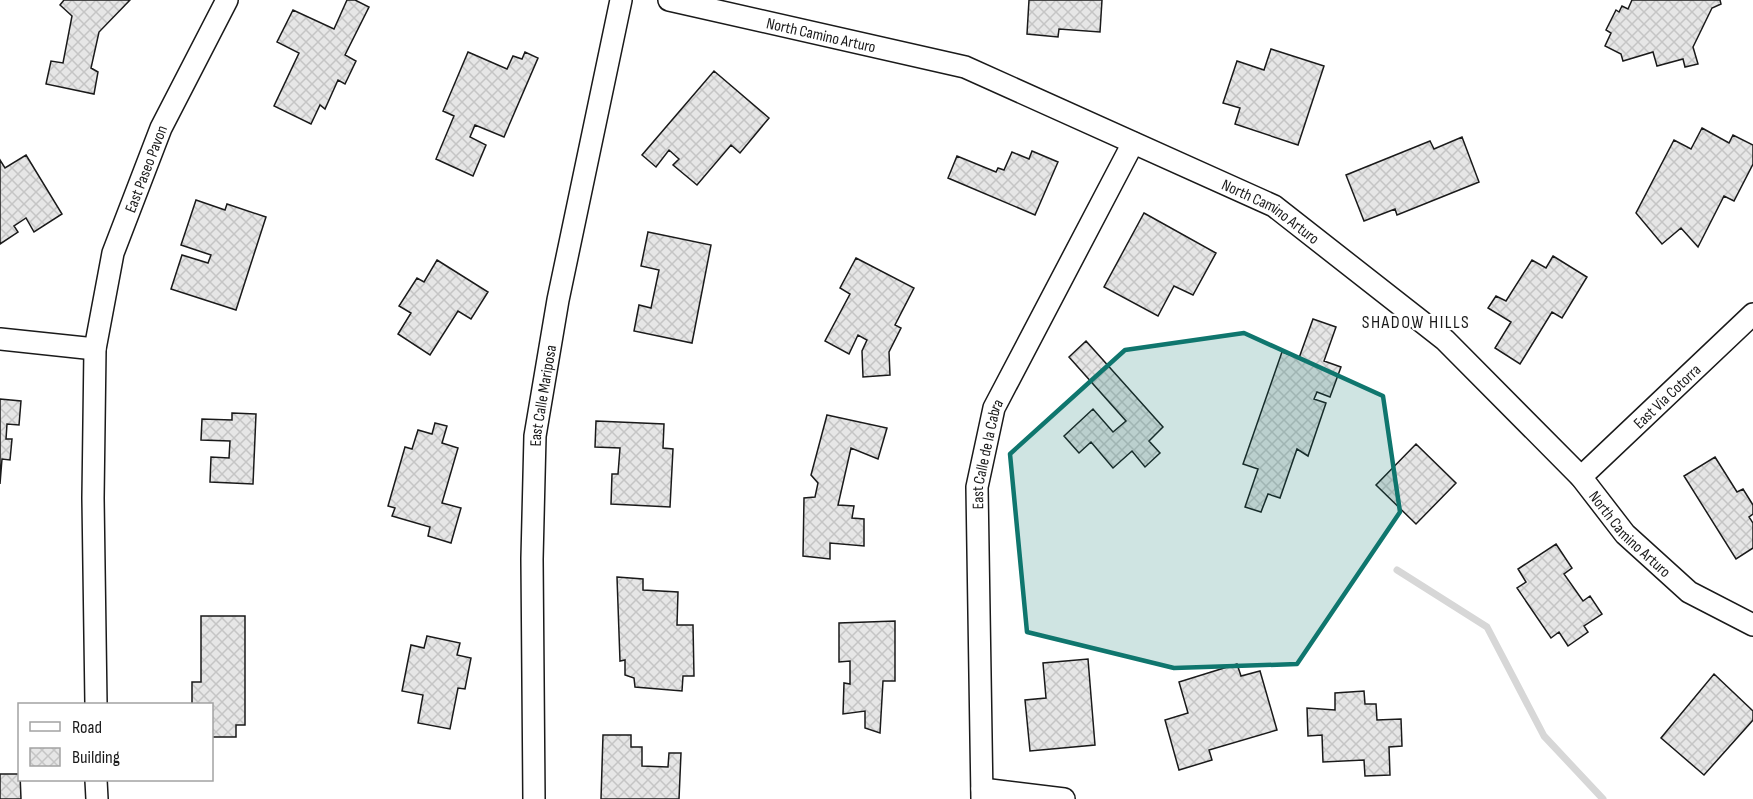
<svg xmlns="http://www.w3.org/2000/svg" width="1753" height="799" font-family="'Sofia Sans Condensed',sans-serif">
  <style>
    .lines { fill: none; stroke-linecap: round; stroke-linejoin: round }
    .stream { stroke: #d7d7d7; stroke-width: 7 }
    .building { fill: url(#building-cross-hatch); stroke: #1a1a1a; stroke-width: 1.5 }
    .minor-casing { stroke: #1a1a1a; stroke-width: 24 }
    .minor { stroke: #fff; stroke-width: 21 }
    .marked { fill: #0f766e; fill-opacity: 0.2; stroke: #0f766e; stroke-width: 4.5; stroke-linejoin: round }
    .labels { text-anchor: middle; stroke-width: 4.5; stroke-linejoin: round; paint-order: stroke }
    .street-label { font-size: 16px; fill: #1a1a1a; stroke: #fff }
    .neighbourhood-label { font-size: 18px; letter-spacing: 1.5px; fill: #1a1a1a; stroke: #fff }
  </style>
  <defs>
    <pattern id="building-cross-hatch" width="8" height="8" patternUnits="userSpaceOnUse" patternTransform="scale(1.5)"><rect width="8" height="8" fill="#e6e6e6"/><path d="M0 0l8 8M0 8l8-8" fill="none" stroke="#c5c5c5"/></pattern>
  </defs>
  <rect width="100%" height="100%" fill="#fff"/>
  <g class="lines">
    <path class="stream" d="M1397,570L1487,627L1544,736L1603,799"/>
  </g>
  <path class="building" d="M64,0H130L99,32L91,68L98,72L94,94L46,84L51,61L63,63L72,16L60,5Z
    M347,0H355L369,7L345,55L356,61L345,84L338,80L325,109L320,105L311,124L274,106L299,53L277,42L293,10L334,29Z
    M1029,0H1102L1100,32L1059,29L1058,37L1027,34Z
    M1632,0H1720L1721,4L1712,8L1693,47L1698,64L1685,67L1683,59L1657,66L1653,52L1623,61L1621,54L1605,46L1611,33L1606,30L1616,10L1619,12L1622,6L1628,9Z
    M1271,49L1324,66L1298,145L1235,124L1240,108L1223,103L1237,61L1264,70Z
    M468,52L507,69L513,56L522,59L525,52L538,58L504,137L475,125L470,137L486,145L473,176L436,159L454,116L443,111Z
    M714,71L769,118L740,153L731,145L697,185L673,165L679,159L669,150L656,167L642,155Z
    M1702,128L1729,143L1733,135L1753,145V164L1734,201L1724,196L1698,247L1681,228L1662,244L1636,213L1674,140L1691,149Z
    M1462,137L1479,182L1397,215L1395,209L1364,221L1346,175L1430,141L1434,149Z
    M1032,151L1058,162L1035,215L948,178L957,156L996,172L998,168L1004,170L1012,152L1029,159Z
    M26,155L62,214L34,232L26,218L14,226L18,232L0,244V160L5,168Z
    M196,200L225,210L227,204L266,217L236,310L171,289L182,255L208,263L211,255L181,245Z
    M1144,213L1216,253L1193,295L1174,286L1158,316L1104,287Z
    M648,232L711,245L692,343L634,331L639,305L651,308L659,270L641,266Z
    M1553,256L1587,277L1562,318L1552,312L1520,364L1495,348L1511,322L1488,308L1496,296L1506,301L1532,260L1546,268Z
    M856,258L914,288L895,325L901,328L889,352L890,375L863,377L862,351L867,340L858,335L849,354L825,341L850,294L840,288Z
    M437,260L488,292L471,319L458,311L430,355L398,334L411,313L399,306L417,278L424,282Z
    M1313,319L1336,327L1324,361L1341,367L1330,397L1317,392L1314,399L1326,403L1308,456L1297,449L1280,498L1268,494L1261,512L1245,507L1258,469L1243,464L1282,352L1299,358Z
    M1086,341L1163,427L1149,441L1160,453L1145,467L1132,451L1113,468L1091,442L1079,453L1064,436L1093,409L1113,432L1126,421L1069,357Z
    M0,399L21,401L19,425L7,424L6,439H12L10,460L2,459L0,484Z
    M232,413L256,414L253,484L210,482L211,457L229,458L230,441L201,440L202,419L232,420Z
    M827,415L887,428L878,459L851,448L838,505L854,506L852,518L864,519V546L830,543V559L803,556L804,498L815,497L818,483L811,475Z
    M596,421L664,424L663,448L673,449L670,507L611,504L612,474H618L620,448L595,447Z
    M435,423L447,426L442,443L458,448L442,503L461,508L451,543L428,536L430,527L392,516L395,508L388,506L405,447L412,449L418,430L432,434Z
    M1416,444L1456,483L1416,524L1376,485Z
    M1715,457L1737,492L1743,489L1753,505V514L1749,517L1753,523V548L1736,559L1684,476Z
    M1556,544L1572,568L1564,574L1583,601L1590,596L1602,614L1584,626L1588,632L1568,646L1559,632L1551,638L1517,588L1526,582L1518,569Z
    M617,577L643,579V590L678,592L677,625H693L694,676H683L682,691L635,687L634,678L625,675V660L620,661Z
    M201,616H245V725H236V737H212V704H192V682H201Z
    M895,621V681H883L880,733L865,728V711L843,714L844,683L850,684V661L839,662V623Z
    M427,636L460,643L457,655L471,658L465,689L458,688L450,729L418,723L423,695L402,691L411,645L424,648Z
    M1088,659L1095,745L1030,751L1025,700L1046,698L1043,663Z
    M1237,664L1241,676L1260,671L1277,730L1209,750L1212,760L1179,770L1165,720L1188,713L1179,682Z
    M1714,674L1753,711V720L1704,775L1661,738Z
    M1364,691L1365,704H1376L1377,720L1401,719L1402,746L1389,747L1390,775L1365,776L1364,760L1323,762L1322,735L1308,736L1307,708L1335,710V693Z
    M603,735H631V747H642V766L668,767L669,753H681L679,799H601Z
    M0,774H20L21,799H0Z"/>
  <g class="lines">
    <defs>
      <g id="minor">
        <path id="s1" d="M669,0L965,67L1274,206L1445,340L1581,477L1625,534L1689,592L1753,625"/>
        <path d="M0,339L95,349"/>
        <path id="s2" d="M1581,477L1753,314"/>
        <path id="s3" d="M96,704L93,498L95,349L113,253L161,128L227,0"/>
        <path d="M96,780L97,799"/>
        <path d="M982,789L1064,799"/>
        <path id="s4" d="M534,799L532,559L535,436L558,300L621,0"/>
        <path id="s5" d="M982,799L977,487L994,408L1133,143"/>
      </g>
    </defs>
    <use href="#minor" class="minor-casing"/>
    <use href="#minor" class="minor"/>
  </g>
  <path class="marked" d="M1244,333L1383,396L1400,512L1297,664L1174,668L1027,632L1010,454L1125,350Z"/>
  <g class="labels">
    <g class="street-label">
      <text dy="6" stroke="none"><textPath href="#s1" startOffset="156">North Camino Arturo</textPath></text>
      <text dy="6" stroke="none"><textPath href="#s3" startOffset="543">East Paseo Pavon</textPath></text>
      <text dy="6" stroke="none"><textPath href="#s1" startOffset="642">North Camino Arturo</textPath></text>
      <text dy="6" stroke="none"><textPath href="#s4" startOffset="404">East Calle Mariposa</textPath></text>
      <text dy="6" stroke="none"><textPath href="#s2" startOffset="118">East Via Cotorra</textPath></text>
      <text dy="6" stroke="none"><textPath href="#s5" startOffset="346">East Calle de la Cabra</textPath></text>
      <text dy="6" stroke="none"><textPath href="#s1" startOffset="1128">North Camino Arturo</textPath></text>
    </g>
    <g class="neighbourhood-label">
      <text x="1416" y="328">SHADOW HILLS</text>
    </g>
  </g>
  <rect x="18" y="703" width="195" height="78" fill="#ffffff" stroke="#a3a3a3" stroke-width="1.5"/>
  <rect x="30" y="722" width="30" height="9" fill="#ffffff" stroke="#a3a3a3" stroke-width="1.5"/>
  <text x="72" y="733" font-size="18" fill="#1a1a1a">Road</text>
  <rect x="30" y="748" width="30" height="18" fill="url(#building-cross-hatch)" stroke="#a3a3a3" stroke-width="1.5"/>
  <text x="72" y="763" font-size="18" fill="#1a1a1a">Building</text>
</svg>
